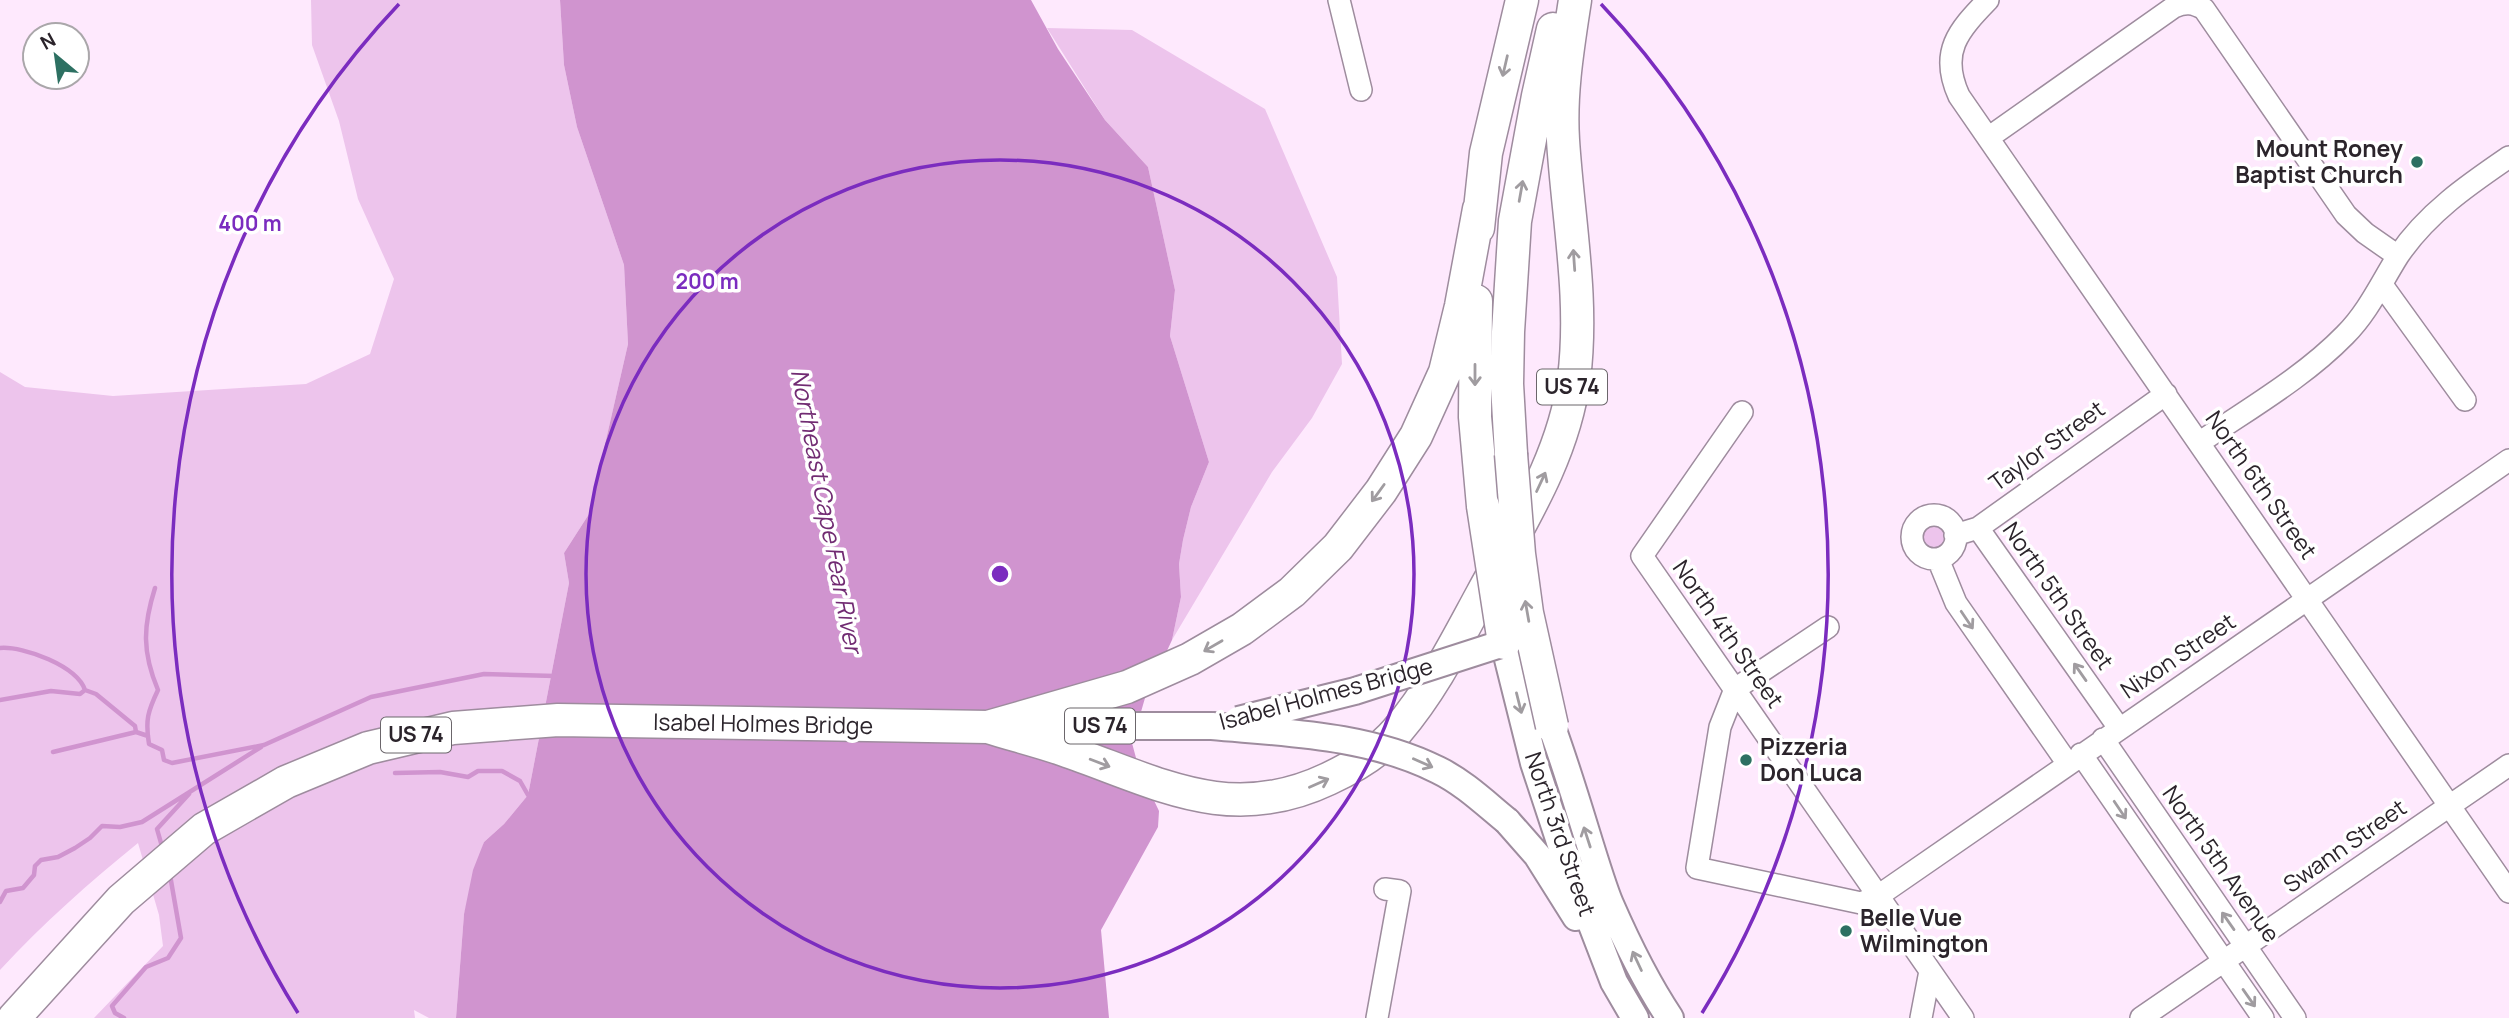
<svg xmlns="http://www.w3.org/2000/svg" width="2509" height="1018" font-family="Manrope,sans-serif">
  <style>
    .green { fill: #edc4ec }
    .water { fill: #d094cf }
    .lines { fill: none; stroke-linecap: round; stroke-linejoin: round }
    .stream { stroke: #d094cf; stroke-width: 4.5 }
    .minor-casing { stroke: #9e8c9e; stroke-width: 24 }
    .major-casing { stroke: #9e8c9e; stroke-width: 30 }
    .highway-casing { stroke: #9e8c9e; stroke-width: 35 }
    .minor { stroke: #fff; stroke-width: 21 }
    .major { stroke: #fff; stroke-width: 26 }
    .highway { stroke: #fff; stroke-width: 32 }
    .major-bridge-casing { stroke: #9e8c9e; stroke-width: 30; stroke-linecap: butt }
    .highway-bridge-casing { stroke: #9e8c9e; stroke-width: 35; stroke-linecap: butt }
    .major-bridge { stroke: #fff; stroke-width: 26 }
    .highway-bridge { stroke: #fff; stroke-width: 32 }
    .oneway { stroke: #a09ca0 }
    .ring { fill: none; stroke: #7b2cbf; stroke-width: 3.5 }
    .poi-dot { fill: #2d7062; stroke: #fff; stroke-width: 2.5 }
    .labels { text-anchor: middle; stroke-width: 7; stroke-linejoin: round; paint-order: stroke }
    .shield { fill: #fff; stroke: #6b666b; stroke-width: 2 }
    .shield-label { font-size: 21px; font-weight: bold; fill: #2b242b }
    .poi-label { font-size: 23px; font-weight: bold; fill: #2b242b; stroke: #fff; text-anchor: start }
    .street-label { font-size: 23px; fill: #2b242b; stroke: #fff }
    .water-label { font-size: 24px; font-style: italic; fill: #712b72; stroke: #fff }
    .centre { fill: #7b2cbf; stroke: #fff; stroke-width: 3.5 }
    .ring-label { font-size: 21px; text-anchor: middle; font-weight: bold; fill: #7b2cbf; stroke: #fff; stroke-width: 7; stroke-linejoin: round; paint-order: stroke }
  </style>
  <rect width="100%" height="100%" fill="#fee9fd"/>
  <path class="green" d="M311,0H560L564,65L577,127L624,265L628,344L589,514L564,553L569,583L528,795L504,824L484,842L464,914L456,1018H429L414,1010L415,1018H94L163,946L159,915L138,843C89,883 43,923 0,970V372L25,387L113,396L306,384L370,354L394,279L358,199L339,121L312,45Z
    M1047,28L1132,30L1265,109L1337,277L1342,364L1312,418L1272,472L1172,640L1181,597L1179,564L1183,540L1191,507L1209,462L1170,336L1175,290L1148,167L1105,120Z
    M1920 537a14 14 0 1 1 28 0a14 14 0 1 1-28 0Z"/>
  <path class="water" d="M560,0H1031L1058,49L1105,120L1148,167L1175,290L1170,336L1209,462L1191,507L1183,540L1179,564L1181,597L1172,640L1145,698L1132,743L1139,769L1159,811L1158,827L1101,930L1109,1018H456L464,914L473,870L484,842L504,824L528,795L569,583L564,553L589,514L628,344L624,265L577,127L564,65Z"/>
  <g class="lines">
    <path class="stream" d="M155,588C143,626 142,652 158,690C148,711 145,720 149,744L162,750L164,760L172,763L264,745L371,697L484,674L555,676
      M0,648C24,646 77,666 85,690L96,694L135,726L136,732
      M0,700L51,691L80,694L85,690
      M53,752L136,732L148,736
      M395,773L440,772L468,777L478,771H502L520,781L528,795
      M163,850L157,829L189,794
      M0,902L6,891L23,888L34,875L35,866L41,860L58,857L75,848L90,838L102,826L120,827L142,822L261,747
      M124,1018L115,1013L112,1006L146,967L168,958L181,938L170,875"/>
    <defs>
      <path id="minor" d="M1339,0L1361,90
        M1988,0C1958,31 1939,52 1959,96L2509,892
        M1988,138L2174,7C2186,2 2193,3 2204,9L2346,215L2365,233L2398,256
        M2382,285L2465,400
        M1742,412L1642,556L1963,1018
        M2199,443C2248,409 2303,378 2345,335C2368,312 2381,283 2398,256C2427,213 2468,185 2509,157
        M1912 537a22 22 0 1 1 44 0a22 22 0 1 1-44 0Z
        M1978,528L2119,728
        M1955,535L1978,528L2166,394
        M1938,559L1956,603L2068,764
        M1828,627L1735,689L1720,727L1697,868L1861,903L1878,896L2509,460
        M2103,739L2295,1018
        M2081,754L2263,1018
        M1377,1018L1400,891L1385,889
        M1921,1018L1930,971
        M2141,1018L2509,765"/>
      <path id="major" d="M1504,643C1544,661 1589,856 1610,904C1627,943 1646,982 1670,1018
        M1507,655L1534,763L1560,842L1614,982L1635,1018
        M1011,726H1212
        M1507,821L1537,855L1576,917"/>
      <path id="highway" d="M1478,228L1486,153L1522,0
        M1476,301L1475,417L1483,506
        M1511,454L1507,384L1508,332L1515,221L1538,96L1553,29
        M988,727C1013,735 1039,741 1064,750C1157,782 1229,826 1328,779C1354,767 1379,752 1397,731C1432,690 1456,642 1481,596C1518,527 1564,457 1574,378C1584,299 1568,219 1563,140C1560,93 1568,46 1575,0
        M14,1018L121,900L204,829L286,782L368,748L453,728L558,720L988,727L1127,687L1190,659L1242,629L1292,592L1338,547L1381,491L1416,436L1445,372L1461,306L1479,209"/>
    </defs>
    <use href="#minor" class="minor-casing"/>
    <use href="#major" class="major-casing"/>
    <use href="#highway" class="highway-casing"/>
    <use href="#minor" class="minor"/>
    <use href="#major" class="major"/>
    <use href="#highway" class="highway"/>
    <defs>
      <path id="major-bridge" d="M1238,720L1355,691L1504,643
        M1212,726C1288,733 1368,735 1438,770C1463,782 1485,803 1507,821"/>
      <path id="highway-bridge" d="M1511,454L1519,554L1527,613L1552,726
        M1483,506L1504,643"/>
    </defs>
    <use href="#major-bridge" class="major-bridge-casing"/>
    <use href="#highway-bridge" class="highway-bridge-casing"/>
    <use href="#major-bridge" class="major-bridge"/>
    <use href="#highway-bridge" class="highway-bridge"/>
  </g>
  <defs><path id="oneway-shaft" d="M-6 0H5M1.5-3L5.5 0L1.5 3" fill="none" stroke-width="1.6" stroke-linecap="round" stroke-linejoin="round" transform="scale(1.75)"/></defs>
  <g class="oneway">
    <use href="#oneway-shaft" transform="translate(1505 66) rotate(103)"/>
    <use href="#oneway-shaft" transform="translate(1521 191) rotate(-80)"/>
    <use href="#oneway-shaft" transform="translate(1574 260) rotate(-94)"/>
    <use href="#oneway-shaft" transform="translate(1475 375) rotate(90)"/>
    <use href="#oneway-shaft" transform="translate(1541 482) rotate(-65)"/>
    <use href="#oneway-shaft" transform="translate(1378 493) rotate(126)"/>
    <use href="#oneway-shaft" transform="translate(1527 611) rotate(-100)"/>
    <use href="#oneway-shaft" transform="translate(1967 620) rotate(56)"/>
    <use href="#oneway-shaft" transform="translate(1213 646) rotate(150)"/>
    <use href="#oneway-shaft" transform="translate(2080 672) rotate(-125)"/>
    <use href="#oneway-shaft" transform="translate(1519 703) rotate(76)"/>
    <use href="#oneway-shaft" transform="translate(1100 763) rotate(21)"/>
    <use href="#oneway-shaft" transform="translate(1423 763) rotate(24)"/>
    <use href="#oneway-shaft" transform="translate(1319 783) rotate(-24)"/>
    <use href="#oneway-shaft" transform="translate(2120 810) rotate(56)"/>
    <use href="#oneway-shaft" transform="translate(1587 837) rotate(-108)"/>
    <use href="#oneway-shaft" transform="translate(2228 921) rotate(-125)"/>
    <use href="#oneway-shaft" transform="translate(1637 961) rotate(-115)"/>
    <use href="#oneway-shaft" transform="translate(2249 998) rotate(55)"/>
  </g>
  <g class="ring">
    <circle cx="1000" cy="574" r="414"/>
    <path d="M298 1013A828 828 0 0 1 399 4M1601 4A828 828 0 0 1 1702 1013"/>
  </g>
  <g class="poi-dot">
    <circle cx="2417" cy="162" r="7"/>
    <circle cx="1746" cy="760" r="7"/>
    <circle cx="1846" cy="931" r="7"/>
  </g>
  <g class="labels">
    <g class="shield">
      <rect x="1537" y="369.5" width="70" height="35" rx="5"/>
      <rect x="1065" y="708.5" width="70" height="35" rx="5"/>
      <rect x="381" y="717.5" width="70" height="35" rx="5"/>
    </g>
    <g class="shield-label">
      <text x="1572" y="394">US 74</text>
      <text x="1100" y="733">US 74</text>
      <text x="416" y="742">US 74</text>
    </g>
    <g class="poi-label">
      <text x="2403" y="157" text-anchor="end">Mount Roney<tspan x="2403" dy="26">Baptist Church</tspan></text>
      <text x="1760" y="755">Pizzeria<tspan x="1760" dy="26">Don Luca</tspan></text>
      <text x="1860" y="926">Belle Vue<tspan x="1860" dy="26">Wilmington</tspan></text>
    </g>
    <g class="street-label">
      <text transform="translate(2047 446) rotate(-36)" y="8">Taylor Street</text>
      <text transform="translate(2261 485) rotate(55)" y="8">North 6th Street</text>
      <text transform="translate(2058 596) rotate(55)" y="8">North 5th Street</text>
      <text transform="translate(1728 634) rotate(55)" y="8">North 4th Street</text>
      <text transform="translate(2178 656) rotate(-34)" y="8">Nixon Street</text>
      <text transform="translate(1326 694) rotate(-15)" y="8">Isabel Holmes Bridge</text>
      <text transform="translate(763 724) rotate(1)" y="8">Isabel Holmes Bridge</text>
      <text transform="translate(1560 834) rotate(71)" y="8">North 3rd Street</text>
      <text transform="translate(2345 846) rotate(-35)" y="8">Swann Street</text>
      <text transform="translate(2221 864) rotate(55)" y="8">North 5th Avenue</text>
    </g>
    <g class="water-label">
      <text transform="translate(826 511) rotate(79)" y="8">Northeast Cape Fear River</text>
    </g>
  </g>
  <circle cx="1000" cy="574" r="10" class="centre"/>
  <g class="ring-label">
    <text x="250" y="231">400 m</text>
    <text x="707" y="289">200 m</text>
  </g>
  <g transform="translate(56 56) rotate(331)"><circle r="33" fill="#ffffff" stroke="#aaa7aa" stroke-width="2"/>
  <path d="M0-5L12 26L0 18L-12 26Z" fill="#2d7062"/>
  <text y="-10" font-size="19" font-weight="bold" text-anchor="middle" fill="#2b242b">N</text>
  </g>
</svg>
